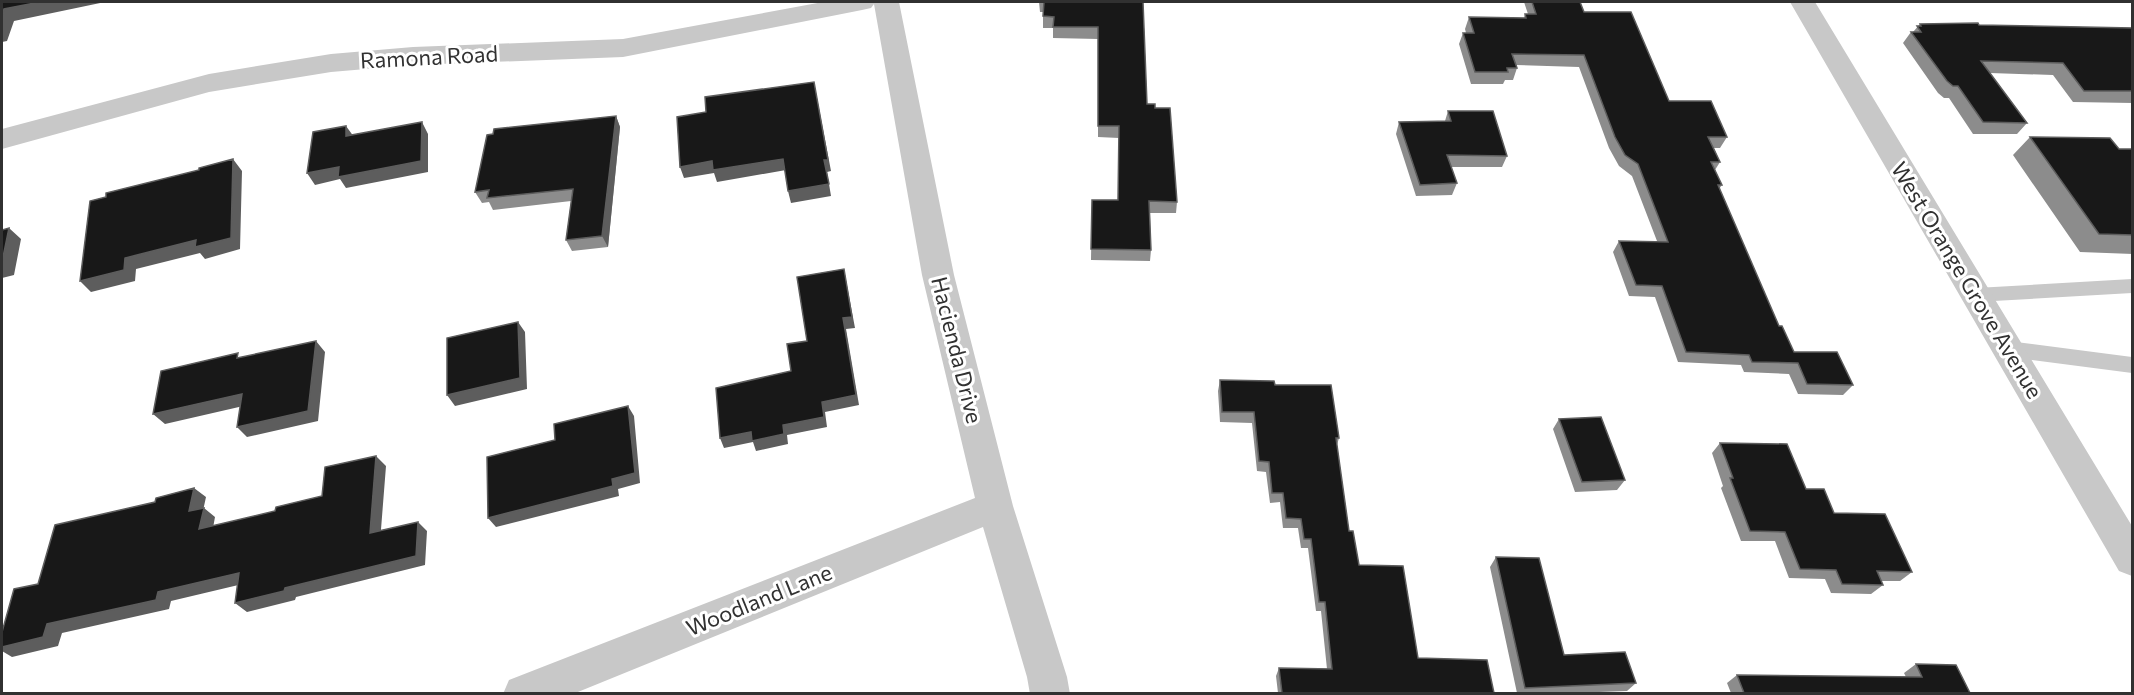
<svg xmlns="http://www.w3.org/2000/svg" width="2134" height="695" font-family="Commissioner,sans-serif">
  <style>
    .lines { fill: none; stroke-linecap: round; stroke-linejoin: round }
    .lane { fill: #c8c8c8; fill-rule: evenodd }
    .street { fill: #c8c8c8; fill-rule: evenodd }
    .wall { fill: #8c8c8c }
    .shaded-wall { fill: #5d5d5d }
    .building { fill: #181818; stroke: #5d5d5d; stroke-width: 1.5 }
    .labels { text-anchor: middle; stroke-width: 6; stroke-linejoin: round; paint-order: stroke }
    .street-label { font-size: 22px; fill: #313131; stroke: #fff }
  </style>
  <rect width="100%" height="100%" fill="#fff"/>
  <g class="lines">
    <path class="lane" d="M2132,279V293L1976,302L1969,300L1967,295L1969,290L1976,288Z
      M2008,341L2132,357V373L2008,357L2001,355L1998,349L2001,343Z"/>
    <path class="street" d="M823,2H899L954,275L1013,506L1067,677L1070,694H1030L1027,677L983,527L573,694H503L509,680L975,498L922,275L874,4L871,8L862,10L623,57L413,65L331,72L209,92L2,149V129L209,74L331,54L413,47L623,39Z
      M1790,2H1815L2132,526V576L2119,571Z"/>
  </g>
  <path class="wall" d="M1039,2H1143L1147,104L1155,108L1177,202L1176,213H1150L1151,250L1150,261L1091,260L1092,200H1118L1119,138L1098,137V39L1053,38V28H1043V12H1040Z
    M1524,2H1580L1584,12L1669,101L1727,137L1720,148H1714L1720,162L1715,170L1722,185L1719,189L1779,326L1794,352L1853,385L1843,395L1798,394L1789,374L1744,372L1741,365L1678,362L1655,297L1629,296L1613,252L1619,241H1657L1632,176L1619,166L1609,148L1579,67L1516,65L1517,68L1513,80H1505L1503,84H1471L1459,44L1463,33H1466L1465,29L1469,17L1524,18L1525,14H1528Z
    M1920,24L2133,28V103L2073,102L2053,75L1990,73L2027,123L2017,134H1973L1949,98H1944L1938,93L1903,43L1911,32H1913Z
    M1448,111L1507,156L1502,167H1451L1457,183L1452,195L1416,196L1396,134L1399,122L1445,121Z
    M616,116L620,127L608,247L572,251L566,240L571,201L493,210L489,202L482,203L475,192Z
    M2030,137L2119,149H2133V254L2080,252L2013,155Z
    M1220,380L1275,385L1339,438L1337,445L1349,531L1359,565L1418,658L1494,693H1278L1276,676L1279,668L1327,669L1321,611H1316L1308,548H1301L1298,528H1283L1280,502L1270,503L1266,472L1257,471L1252,423L1220,422L1218,391Z
    M1559,419L1625,480L1617,490L1575,492L1553,429Z
    M1720,443L1806,489L1834,513L1912,572L1900,581H1881L1883,585L1871,594L1831,593L1825,579L1789,578L1775,541H1741L1721,488L1723,486L1712,453Z
    M1496,557L1564,655L1636,683L1627,691L1571,693H1517L1490,567Z
    M1916,664L1970,693H1731L1727,683L1737,675L1906,677L1904,673Z"/>
  <path class="shaded-wall" d="M40,2H105L14,21L7,41L2,42V16L4,9Z
    M814,82L831,171L827,172L831,196L791,203L788,191L824,160Z
    M616,116L620,127L608,247L602,236Z
    M422,122L428,134V172L346,188L340,179L315,185L307,173Z
    M346,126L354,137L346,136Z
    M233,159L242,171L240,249L205,259L200,253L136,269L135,281L91,292L80,281L125,258Z
    M783,159L786,170L717,182L714,173L684,178L680,167L712,161Z
    M9,228L21,239L14,275L2,278V262Z
    M844,269L855,328L846,329L859,405L825,412L827,427L787,435L788,444L756,451L753,442L724,448L720,438L783,425L822,402Z
    M518,322L525,332L527,389L455,406L447,395Z
    M316,341L325,352L318,421L247,437L237,427Z
    M242,394L252,404L165,424L153,414Z
    M628,406L634,416L640,483L618,489L619,496L496,527L488,518L612,479Z
    M376,456L386,466L380,542L370,533Z
    M194,488L206,497L201,520L189,511Z
    M204,508L215,517L211,539L199,529Z
    M418,522L427,531L425,565L296,597L295,600L247,612L235,603Z
    M239,573L251,582L171,601L169,609L62,633L58,646L12,657L2,651V647L47,624L158,592Z"/>
  <path class="building" d="M2,2H40L4,9L2,16Z
    M1044,2H1143L1147,104H1155V108H1170L1177,202L1149,201L1151,250L1091,249L1092,200H1118L1119,126H1098V27H1053L1054,17L1043,16Z
    M1532,2H1580L1584,12H1631L1669,101H1711L1727,137H1708L1720,162H1711L1722,185H1718L1779,326H1782L1794,352H1837L1853,385L1807,384L1798,363L1752,362L1749,355L1686,352L1662,286L1636,285L1619,241L1668,242L1638,164L1625,155L1615,137L1584,55L1512,54L1517,68H1507L1508,72H1475L1463,33H1474L1469,17L1526,18L1525,14H1536Z
    M1978,23L1979,25L2133,28V91H2084L2063,63L1981,61L2027,123L1983,122L1958,86H1953L1947,81L1911,32H1921L1917,26H1921L1920,24Z
    M814,82L828,160H824L829,184L788,191L783,159L713,170L712,161L680,167L677,117L706,112L705,97Z
    M1448,111H1493L1507,156L1447,155L1457,183L1420,185L1399,122L1451,121Z
    M616,116L602,236L566,240L573,189L487,198L489,190L475,192L487,135L493,134L494,129Z
    M422,122L421,161L338,177L339,167L307,173L313,132L346,126V136Z
    M2030,137L2110,138L2119,149H2133V235L2099,234Z
    M233,159L231,238L195,247L196,240L125,258L124,270L80,281L90,201L106,197V193L199,170V168Z
    M9,228L2,262V230Z
    M844,269L852,317L843,318L856,395L822,402L824,417L783,425L784,434L752,441L751,432L720,438L716,388L791,371L787,344L807,341L797,277Z
    M518,322L520,378L447,395V338Z
    M316,341L308,411L237,427L242,394L153,414L161,371L238,353L237,358Z
    M1220,380L1274,381L1275,385H1331L1339,438H1336L1349,531H1353L1359,565L1403,566L1418,658L1487,660L1494,693H1282L1279,668L1332,669L1325,602H1319L1311,539H1304L1301,519L1286,518L1283,493H1272L1269,462L1259,461L1254,412H1222Z
    M628,406L635,473L612,479L613,486L488,518L487,457L555,440L554,424Z
    M1601,417L1625,480L1582,482L1559,419Z
    M1720,443L1787,444L1806,489H1824L1834,513L1885,514L1912,572L1877,571L1883,585L1842,584L1836,570L1800,569L1785,532L1750,531L1730,478H1733Z
    M376,456L370,533L418,522L416,556L285,588L284,591L235,603L239,573L158,592L156,600L47,624L43,637L2,647V632L14,589L38,584L55,525L155,502L156,498L194,488L189,511L204,508L199,529L275,511L276,507L322,496L325,467Z
    M1496,557L1539,558L1564,655L1625,652L1636,683L1525,688Z
    M1916,664L1956,665L1970,693H1744L1737,675L1922,677Z"/>
  <g class="labels">
    <g class="street-label">
      <text transform="translate(429 57) rotate(-3)" y="8">Ramona Road</text>
      <text transform="translate(1967 280) rotate(59)" y="8">West Orange Grove Avenue</text>
      <text transform="translate(957 350) rotate(76)" y="8">Hacienda Drive</text>
      <text transform="translate(759 600) rotate(-22)" y="8">Woodland Lane</text>
    </g>
  </g>
  <rect width="2134" height="695" fill="none" stroke="#313131" stroke-width="6"/>
</svg>
